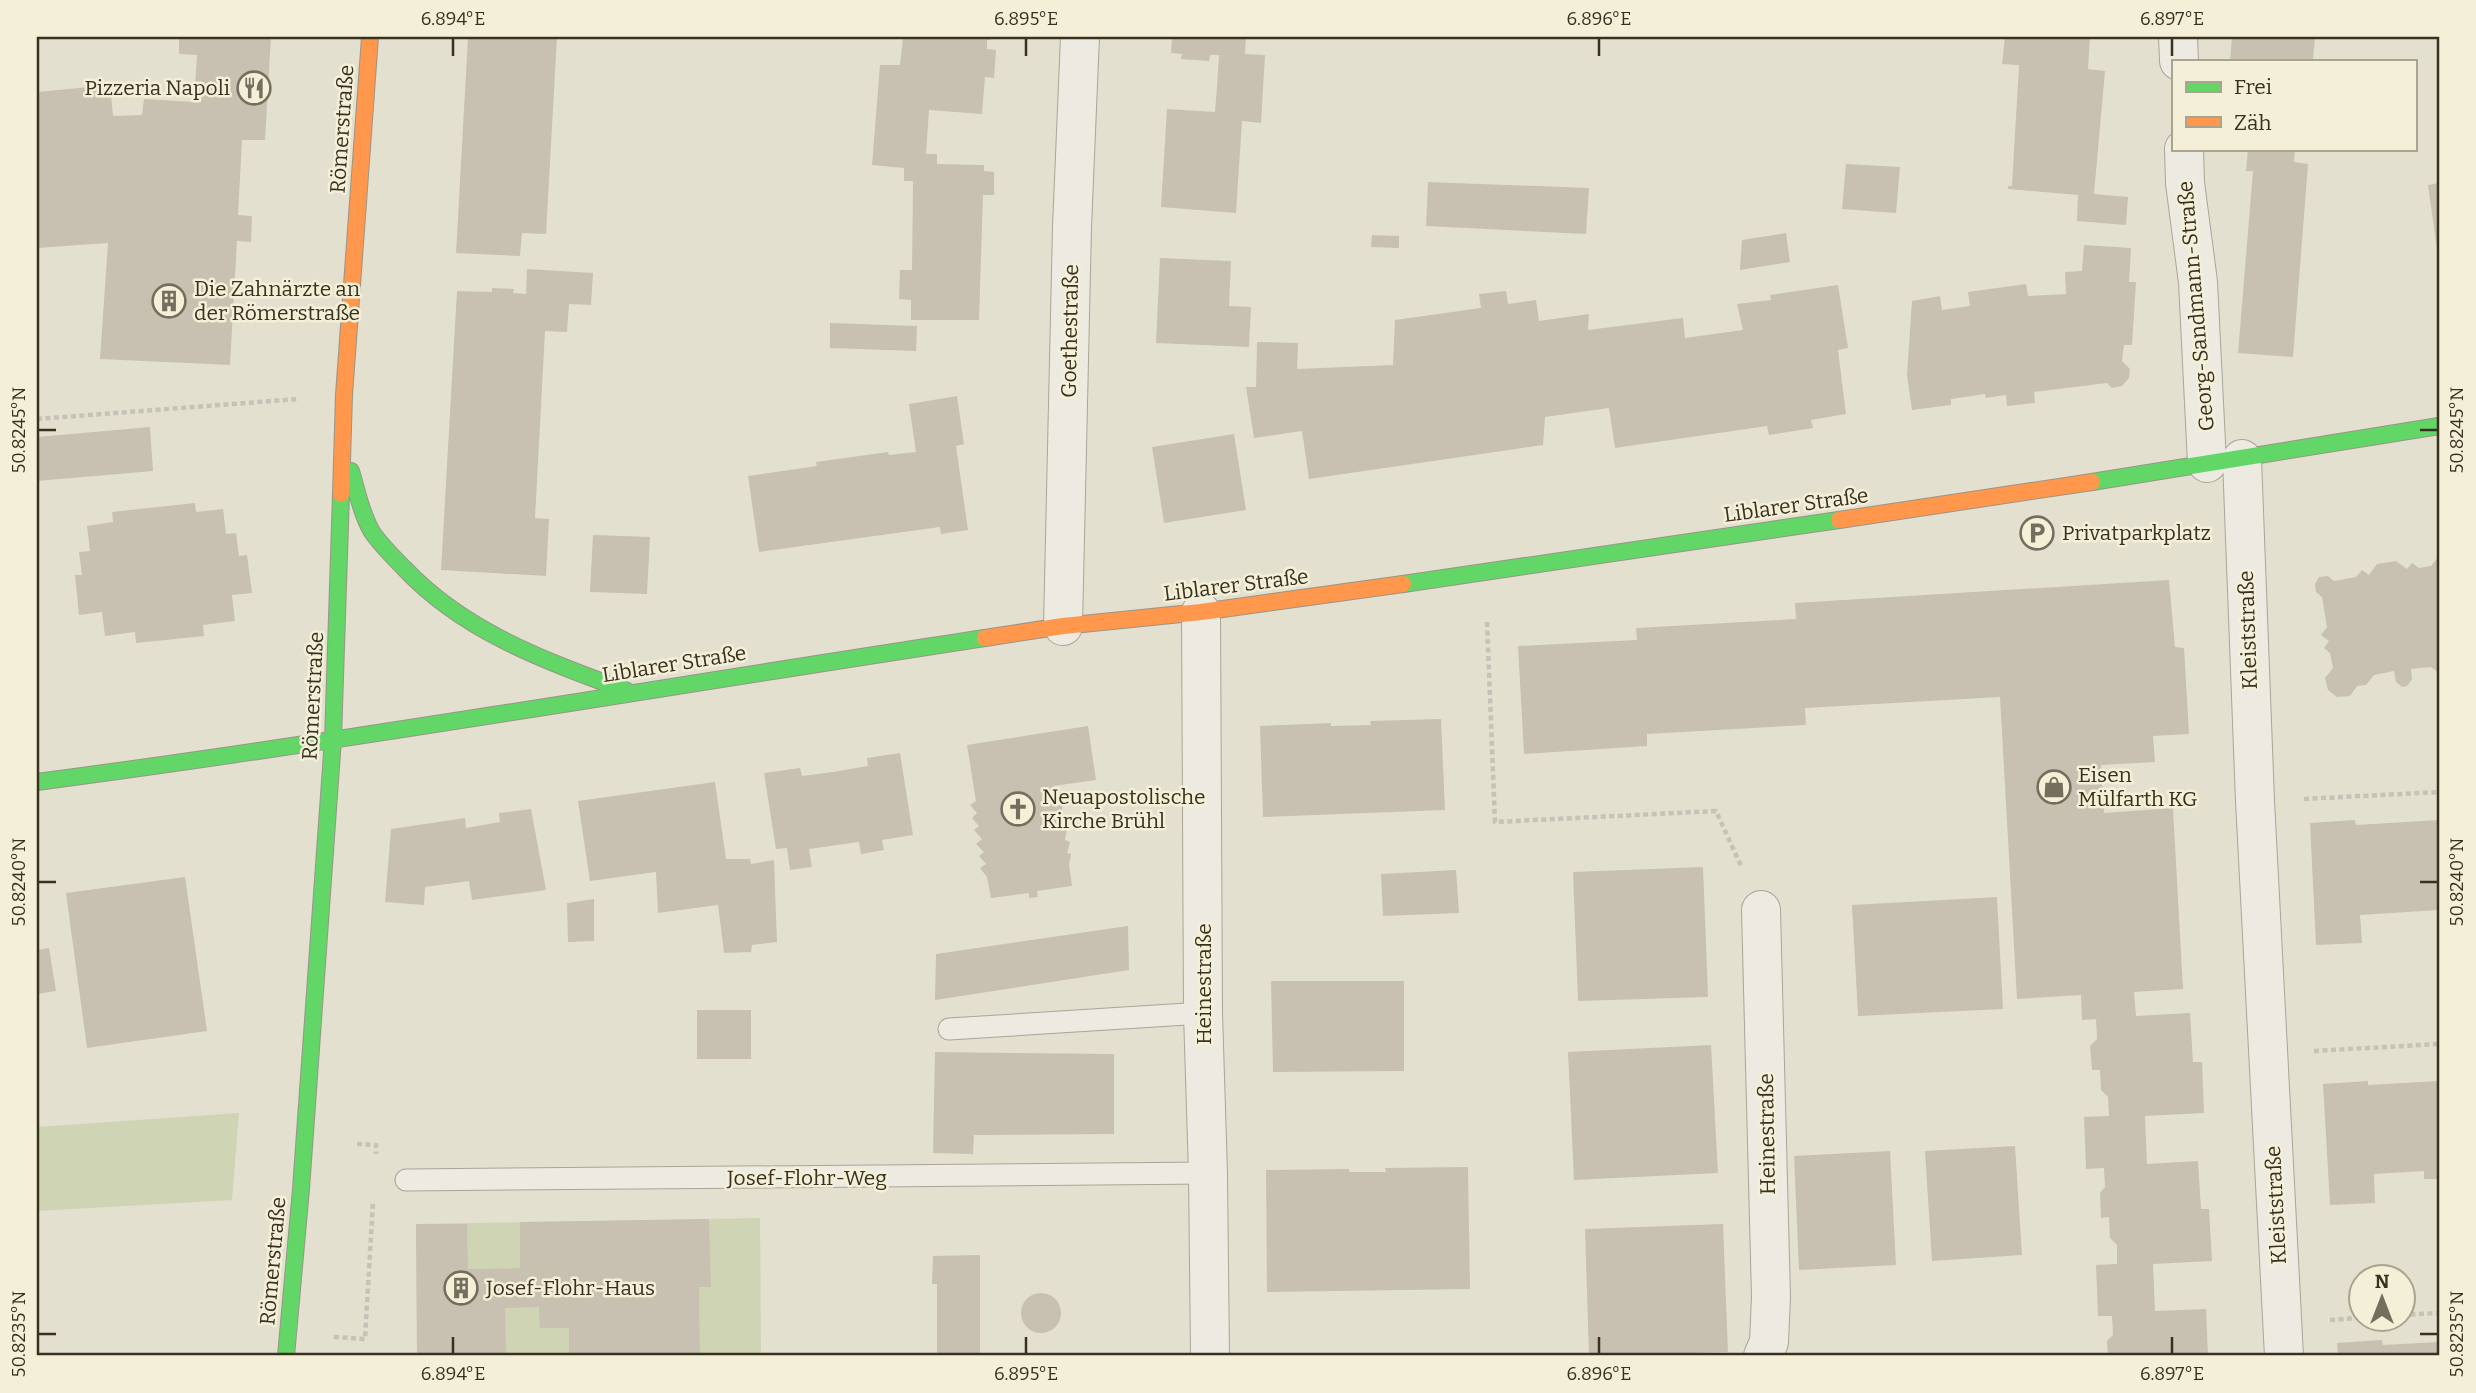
<svg xmlns="http://www.w3.org/2000/svg" width="2476" height="1393" font-family="Bitter,serif">
  <style>
    .green { fill: #cfd4b4 }
    .building { fill: #c8c0b1 }
    .lines { fill: none; stroke-linecap: round; stroke-linejoin: round }
    .lane-casing { stroke: #aaa598; stroke-width: 23 }
    .street-casing { stroke: #aaa598; stroke-width: 40 }
    .fast-casing { stroke: #999588; stroke-width: 18 }
    .slow-casing { stroke: #999588; stroke-width: 18 }
    .path { stroke: #c5c2b8; stroke-width: 4.5; stroke-dasharray: 5 3.5; stroke-linecap: butt }
    .lane { stroke: #eceae1; stroke-width: 21 }
    .street { stroke: #eceae1; stroke-width: 38 }
    .fast { stroke: #63d668; stroke-width: 16 }
    .slow { stroke: #ff974d; stroke-width: 16 }
    .ticks { fill: none; stroke: #393021; stroke-width: 2.5 }
    .labels { text-anchor: middle; stroke-width: 5; stroke-linejoin: round; paint-order: stroke }
    .poi-label { font-size: 21px; fill: #393021; stroke: #f4f0d8; text-anchor: start }
    .street-label { font-size: 21px; fill: #393021; stroke: #f4f0d8 }
    .neatline { fill: none; stroke: #393021; stroke-width: 2.5 }
    .ticks-label { font-size: 18px; text-anchor: middle; fill: #393021 }
  </style>
  <rect width="100%" height="100%" fill="#e4e0d0"/>
  <path class="green" d="M239,1113L232,1200L37,1211V1127Z
    M760,1218L761,1356H417L416,1224Z"/>
  <path class="building" d="M179,37H271L265,140H242L238,215L252,216L251,242L237,241L230,365L100,359L108,243L37,248V92L110,85L113,116L142,115L144,99L194,102L197,55L179,54Z
    M468,37H557L546,234L522,233L520,256L456,253Z
    M903,37H991V40H987V49L996,50L994,78L985,77L982,114L929,110L926,154H937V164L984,165V171L994,172V195H983L979,320H911V300L899,299L900,270H912L913,181H904V168L872,165L880,65H900Z
    M1172,37H1246L1245,54L1265,55L1261,123L1242,121L1236,213L1161,207L1167,109L1215,112L1217,87L1219,55H1210L1209,61L1181,59L1182,54L1171,53Z
    M2005,37H2090L2088,69L2105,71L2094,194L2128,197L2126,225L2077,221L2078,195L2008,189V186H2012L2019,65L2002,64Z
    M2232,37H2315L2313,61H2230Z
    M2248,149H2295L2294,162L2308,164L2293,357L2238,353L2253,171H2246Z
    M1846,164L1900,167L1896,213L1842,209Z
    M1428,182L1589,188L1586,234L1426,226Z
    M2439,183V255L2438,256L2428,185Z
    M1786,233L1790,262L1740,270L1742,240Z
    M1372,235L1399,236V248L1371,247Z
    M2084,245L2131,248L2129,282H2136L2132,345H2124L2122,361L2130,369L2129,378L2122,386L2112,388L2107,383L2034,392L2035,403L2007,406L2006,395L1986,398L1985,394L1951,399V405L1912,410L1907,375L1912,301L1940,296L1942,310L1970,306L1968,292L2026,284L2028,296L2066,294L2065,272L2082,271Z
    M1160,258L1231,261L1229,306L1251,307L1249,347L1156,343Z
    M527,269L593,273L591,305L569,304L567,332L545,331L535,518L549,519L546,576L441,570L457,291L492,292V288L514,289L513,293L526,294Z
    M1838,285L1848,348L1838,350L1846,414L1811,420L1813,428L1769,435L1767,426L1615,448L1609,408L1545,417L1543,445L1309,479L1302,431L1254,438L1246,387H1256L1257,342L1298,343L1297,369L1393,365L1395,320L1481,308L1479,294L1506,291L1508,304L1536,300L1539,321L1589,314L1588,330L1683,318L1685,338L1743,330L1737,304L1771,300L1770,295Z
    M830,323L917,326L916,351L830,348Z
    M957,396L964,444L956,446L968,530L941,534L940,527L759,552L748,476L817,466L816,462L888,452L889,455L916,452L909,404Z
    M150,427L153,471L37,481V437Z
    M1234,434L1246,510L1164,523L1152,447Z
    M195,503L196,512L223,509L226,534L236,533L239,556L247,555L252,593L232,595L235,621L203,625L204,636L136,643L135,632L105,636L102,612L79,615L75,575H82L79,552L90,551L87,526L113,522L112,512Z
    M593,535L650,537L647,594L590,592Z
    M2439,556V673L2431,667L2411,669L2412,679L2407,686L2402,687L2396,682L2394,671L2374,675L2366,685L2357,686L2350,696L2337,697L2328,690L2325,678L2333,668L2330,653L2324,648L2329,641L2321,635L2327,627L2322,597L2316,592L2315,584L2319,577L2328,576L2334,581L2356,577L2362,570L2369,575L2377,564L2396,561L2407,569L2412,563L2419,568L2431,566Z
    M2169,580L2175,647L2184,648L2189,734L2153,736L2155,762L2101,765L2104,813L2173,808L2183,989L2134,992L2136,1016L2190,1013L2193,1062H2202L2204,1113L2145,1116L2147,1164L2198,1161L2201,1209H2209L2212,1261L2153,1264L2155,1311L2206,1309L2208,1356H2108L2107,1341L2113,1335L2112,1316H2098L2096,1265L2117,1264V1245L2110,1238L2109,1217L2101,1218L2100,1193L2105,1187L2104,1168L2086,1169L2084,1117L2109,1116L2108,1097L2101,1090L2100,1070H2092L2090,1046L2097,1039L2096,1019L2082,1020L2081,995L2017,999L2000,697L1805,708L1806,725L1647,734V746L1524,754L1518,646L1637,640L1636,628L1796,619L1795,603Z
    M1441,719L1445,810L1263,817L1260,726L1331,723V726L1371,725L1370,721Z
    M1088,726L1096,780L1053,786L1061,792L1058,802L1063,803L1061,815L1066,816L1063,828L1067,829L1065,840L1070,842L1067,853L1071,854L1069,864L1072,886L1037,891L1038,897L1029,898V893L991,898L987,877L980,868L986,864L979,856L984,852L976,844L982,839L974,830L979,826L972,818L977,813L970,805L976,801L967,745Z
    M900,753L913,835L882,840L884,850L861,854L859,842L809,849L812,867L790,870L787,848L776,849L764,773L800,768L802,776L833,772L868,766L867,758Z
    M715,782L726,859H750L751,864L774,860L777,942L752,945L751,952L724,953L718,905L658,913L656,872L590,881L578,801Z
    M531,809L546,890L472,900L469,881L425,887L424,905L385,902L391,829L465,818L466,828L500,822L499,813Z
    M2355,820L2356,825L2439,820V910L2360,915L2362,943L2316,945L2310,823Z
    M1703,867L1708,997L1578,1001L1573,872Z
    M1456,870L1459,913L1383,916L1381,874Z
    M185,877L207,1031L87,1048L66,893Z
    M1997,897L2003,1009L1858,1016L1852,905Z
    M594,899V941L568,942L567,903Z
    M1128,926L1129,970L935,1000L936,954Z
    M49,948L56,991L37,994V950Z
    M1271,981H1404V1071L1273,1072Z
    M697,1010H751V1059H697Z
    M1711,1045L1718,1173L1574,1180L1568,1052Z
    M935,1052L1114,1054V1134L974,1135L973,1154L933,1153Z
    M2368,1081V1085L2439,1081V1179H2424V1171L2374,1174L2375,1203L2330,1205L2323,1084Z
    M2015,1146L2022,1255L1932,1261L1925,1151Z
    M1890,1151L1896,1265L1799,1270L1794,1156Z
    M1468,1167L1470,1289L1267,1292L1266,1170L1349,1169V1172H1386L1385,1168Z
    M709,1219L711,1287H699L700,1356H569V1328H540L539,1307L505,1308L506,1356H417L416,1224H467L468,1269H490L520,1268V1222Z
    M1723,1224L1728,1352L1589,1356L1585,1229Z
    M980,1255V1356H937V1284H932L933,1256Z
    M1021 1313a20 20 0 1 1 40 0a20 20 0 1 1-40 0Z
    M2382,1340L2383,1345L2439,1342V1356H2338L2337,1343Z"/>
  <g class="lines">
    <defs>
      <path id="lane" d="M949,1029L1203,1013
        M406,1180L1208,1173"/>
      <path id="street" d="M2178,37L2179,61
        M2184,149L2185,183L2198,282L2207,463
        M2242,459L2255,801L2284,1356
        M1201,612L1203,1013L1208,1173L1210,1356
        M1063,626L1072,227L1080,37
        M1761,910L1771,1297L1769,1342L1763,1356"/>
      <path id="fast" d="M351,471C357,491 361,513 372,532C381,545 393,557 404,568C464,632 546,661 627,691
        M2092,482L2439,426
        M1403,584L1839,520
        M37,782C354,740 669,686 985,638
        M286,1356L301,1189L333,739L341,494"/>
      <path id="slow" d="M341,494L344,395L370,37
        M1839,520L2092,482
        M985,638L1063,626L1201,612L1403,584"/>
    </defs>
    <use href="#lane" class="lane-casing"/>
    <use href="#street" class="street-casing"/>
    <use href="#fast" class="fast-casing"/>
    <use href="#slow" class="slow-casing"/>
    <path class="path" d="M37,419L298,399
      M1487,622L1495,822L1716,811L1742,868
      M2304,799L2439,792
      M2314,1051L2439,1044
      M357,1144L376,1145V1154
      M2402,1315L2439,1313
      M2330,1320L2360,1318
      M334,1337L365,1339L373,1201"/>
    <use href="#lane" class="lane"/>
    <use href="#street" class="street"/>
    <use href="#fast" class="fast"/>
    <use href="#slow" class="slow"/>
  </g>
  <path class="ticks" d="M453,38V56M1026,38V56M1599,38V56M2172,38V56M38,430H56M2420,430H2438M38,882H56M2420,882H2438M38,1334H56M2420,1334H2438M453,1337V1354M1026,1337V1354M1599,1337V1354M2172,1337V1354"/>
  <defs>
    <symbol id="restaurant-ring" viewBox="-11 -11 22 22"><circle r="9.5" fill="#f4f0d8" stroke="#756e5e" stroke-width="1.5"/><path d="M-5-6h1v4h1v-4h1v4h1v-4h1v5L-1.5 .5V6h-2V.5L-5-1ZM5-6V6H3V1.5H1.5Q1.5-4 5-6Z" fill="#756e5e"/></symbol>
    <symbol id="building-ring" viewBox="-11 -11 22 22"><circle r="9.5" fill="#f4f0d8" stroke="#756e5e" stroke-width="1.5"/><path d="M-4-6H4V6H1V3H-1V6H-4ZM-2.5-4.3h1.7v1.8h-1.7ZM.8-4.3h1.7v1.8H.8ZM-2.5-1h1.7V.8h-1.7ZM.8-1h1.7V.8H.8Z" fill="#756e5e"/></symbol>
    <symbol id="parking-ring" viewBox="-11 -11 22 22"><circle r="9.5" fill="#f4f0d8" stroke="#756e5e" stroke-width="1.5"/><path d="M-3.5-5.5H1a3.5 3.5 0 0 1 0 7H-1V5.5H-3.5ZM-1-3.4V-.6H.8a1.4 1.4 0 0 0 0-2.8Z" fill="#756e5e"/></symbol>
    <symbol id="shop-ring" viewBox="-11 -11 22 22"><circle r="9.5" fill="#f4f0d8" stroke="#756e5e" stroke-width="1.5"/><path d="M-5-2.5h2.3a2.7 3.5 0 0 1 5.4 0H5L5.5 6h-11ZM-1.5-2.5h3a1.5 2.3 0 0 0-3 0Z" fill="#756e5e"/></symbol>
    <symbol id="church-ring" viewBox="-11 -11 22 22"><circle r="9.5" fill="#f4f0d8" stroke="#756e5e" stroke-width="1.5"/><path d="M-1.2-6h2.4v3.5h3.3v2.4h-3.3V6h-2.4V-.1h-3.3v-2.4h3.3Z" fill="#756e5e"/></symbol>
  </defs>
  <g fill-rule="evenodd">
    <use href="#restaurant-ring" x="235" y="69" width="38" height="38"/>
    <use href="#building-ring" x="150" y="282" width="38" height="38"/>
    <use href="#parking-ring" x="2018" y="514" width="38" height="38"/>
    <use href="#shop-ring" x="2035" y="768" width="38" height="38"/>
    <use href="#church-ring" x="999" y="790" width="38" height="38"/>
    <use href="#building-ring" x="442" y="1269" width="38" height="38"/>
  </g>
  <g class="labels">
    <g class="poi-label">
      <text x="230" y="95" text-anchor="end">Pizzeria Napoli</text>
      <text x="194" y="296">Die Zahnärzte an<tspan x="194" dy="24">der Römerstraße</tspan></text>
      <text x="2062" y="540">Privatparkplatz</text>
      <text x="2078" y="782">Eisen<tspan x="2078" dy="24">Mülfarth KG</tspan></text>
      <text x="1042" y="804">Neuapostolische<tspan x="1042" dy="24">Kirche Brühl</tspan></text>
      <text x="486" y="1295">Josef-Flohr-Haus</text>
    </g>
    <g class="street-label">
      <text transform="translate(342 129) rotate(-86)" y="7">Römerstraße</text>
      <text transform="translate(2196 306) rotate(-95)" y="7">Georg-Sandmann-Straße</text>
      <text transform="translate(1070 331) rotate(-89)" y="7">Goethestraße</text>
      <text transform="translate(1796 505) rotate(-8)" y="7">Liblarer Straße</text>
      <text transform="translate(1236 585) rotate(-7)" y="7">Liblarer Straße</text>
      <text transform="translate(2248 630) rotate(-92)" y="7">Kleiststraße</text>
      <text transform="translate(674 664) rotate(-9)" y="7">Liblarer Straße</text>
      <text transform="translate(313 696) rotate(-87)" y="7">Römerstraße</text>
      <text transform="translate(1204 984) rotate(-90)" y="7">Heinestraße</text>
      <text transform="translate(1767 1134) rotate(-91)" y="7">Heinestraße</text>
      <text x="807" y="1185">Josef-Flohr-Weg</text>
      <text transform="translate(2276 1205) rotate(-93)" y="7">Kleiststraße</text>
      <text transform="translate(273 1261) rotate(-85)" y="7">Römerstraße</text>
    </g>
  </g>
  <rect width="2476" height="1393" fill="none" stroke="#f4f0d8" stroke-width="77"/>
  <rect x="2172" y="60" width="245" height="91" fill="#f4f0d8" stroke="#a9a38f" stroke-width="2"/>
  <rect x="2186" y="82" width="35" height="10" fill="#63d668" stroke="#a9a38f" stroke-width="2"/>
  <text x="2234" y="94" font-size="21" fill="#393021">Frei</text>
  <rect x="2186" y="117" width="35" height="10" fill="#ff974d" stroke="#a9a38f" stroke-width="2"/>
  <text x="2234" y="130" font-size="21" fill="#393021">Zäh</text>
  <g transform="translate(2382 1298)"><circle r="33" fill="#f4f0d8" stroke="#a9a38f" stroke-width="2"/>
  <path d="M0-5L12 26L0 18L-12 26Z" fill="#756e5e"/>
  <text y="-10" font-size="19" font-weight="bold" text-anchor="middle" fill="#393021">N</text>
  </g>
  <rect x="38" y="38" width="2400" height="1316" class="neatline"/>
  <g class="ticks-label">
    <text x="453" y="25">6.894°E</text>
    <text x="1026" y="25">6.895°E</text>
    <text x="1599" y="25">6.896°E</text>
    <text x="2172" y="25">6.897°E</text>
    <text transform="translate(19 430) rotate(-90)" y="6">50.8245°N</text>
    <text transform="translate(2457 430) rotate(-90)" y="6">50.8245°N</text>
    <text transform="translate(19 882) rotate(-90)" y="6">50.8240°N</text>
    <text transform="translate(2457 882) rotate(-90)" y="6">50.8240°N</text>
    <text transform="translate(19 1334) rotate(-90)" y="6">50.8235°N</text>
    <text transform="translate(2457 1334) rotate(-90)" y="6">50.8235°N</text>
    <text x="453" y="1380">6.894°E</text>
    <text x="1026" y="1380">6.895°E</text>
    <text x="1599" y="1380">6.896°E</text>
    <text x="2172" y="1380">6.897°E</text>
  </g>
</svg>
